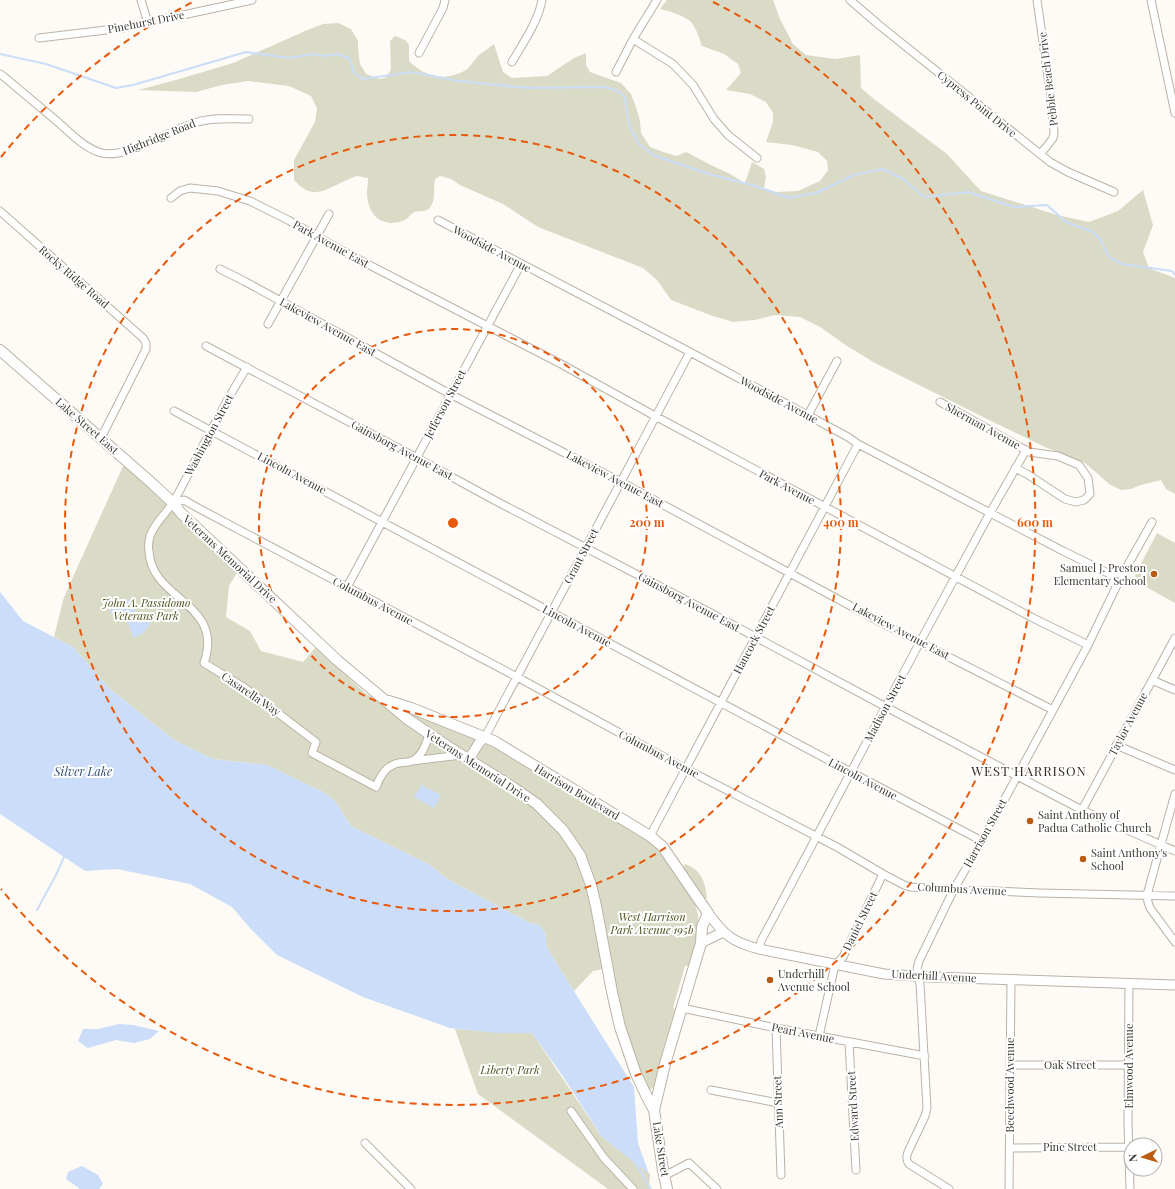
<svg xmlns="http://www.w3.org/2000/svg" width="1175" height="1189" font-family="'Playfair Display',serif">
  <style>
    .green { fill: #dadbc6 }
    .water { fill: #cbddf9 }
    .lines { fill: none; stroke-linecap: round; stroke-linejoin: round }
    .stream { stroke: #cbddf9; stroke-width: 2 }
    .minor-casing { stroke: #bcb2a6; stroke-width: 9 }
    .tertiary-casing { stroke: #bcb2a6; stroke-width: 11 }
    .secondary-casing { stroke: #bcb2a6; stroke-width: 12 }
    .minor { stroke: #fff; stroke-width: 7 }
    .tertiary { stroke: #fff; stroke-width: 9 }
    .secondary { stroke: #fff; stroke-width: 10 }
    .ring { fill: none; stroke: #e8590c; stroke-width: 2; stroke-dasharray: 7 5 }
    .poi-dot { fill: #ba5b12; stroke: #fff; stroke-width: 1.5 }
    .labels { text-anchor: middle; stroke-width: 4; stroke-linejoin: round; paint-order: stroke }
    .street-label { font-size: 11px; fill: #3a3631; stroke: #fff }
    .poi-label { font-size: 11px; fill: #3a3631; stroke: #fff; text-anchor: start }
    .park-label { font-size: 11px; font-style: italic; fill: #4e4f1c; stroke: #fff }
    .water-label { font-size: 12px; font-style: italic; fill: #344e75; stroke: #fff }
    .quarter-label { font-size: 13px; letter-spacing: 1px; fill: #332a21; stroke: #fff }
    .centre { fill: #e8590c; stroke: #fff; stroke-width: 2 }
    .ring-label { font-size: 12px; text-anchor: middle; font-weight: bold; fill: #e8590c; stroke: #fff; stroke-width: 4; stroke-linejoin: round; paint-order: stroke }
  </style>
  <rect width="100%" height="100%" fill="#fefaf5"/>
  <path class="green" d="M667,0H773L780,19L793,44L806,55L836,59L860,55L861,88L874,99L947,154L981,191L1057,215L1089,222L1118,211L1143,190L1153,225L1143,252L1149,268L1175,278V494L1166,489L1161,480L1141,485L1131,489L1121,490L1109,484L1098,474L1085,463L1047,448L991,421L875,363L847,346L820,327L800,317L775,315L755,320L733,322L710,315L671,300L657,280L643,268L538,227L503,204L460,185L451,179L440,176L435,179C433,188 436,198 431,206C427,213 420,210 414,212C411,214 408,218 405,220C383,229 368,216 367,194C367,189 368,183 368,178C365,178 360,176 356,176C353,177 350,179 347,180C325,189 314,202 294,180V160L315,122L317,108L311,96L289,86L248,81L222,85L196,92L138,90L176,80L233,63L305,31L323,24L338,23L351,29L358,41V49L360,64L366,74L380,79L387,77L391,69L390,41L395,36L405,40L409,45V61C424,76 444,82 464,71C470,68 474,60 479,55C484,51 489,48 494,44L503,72L512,78L547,76L574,58L586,53V65L590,72L621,83L631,94L636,107L640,121L641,133L650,147L666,153L677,156L686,152L713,166L730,174L745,183L752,162L764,169L766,177L764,188L776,192L798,191L820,181L828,170L827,161L818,152L792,145L766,142L773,122V113L766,102L750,94L726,90L741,73L738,64L724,54L702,46C699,38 697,30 692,23C686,16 669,11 660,9Z
    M124,464L186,523L238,571L229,586L226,617L250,631L261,651L303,662L316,647L366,694L377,699L408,726L498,782L537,810L550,821L573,853L580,868L591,905L603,969L593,971L574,991L547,948L545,932L539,925L530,923L447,879L430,865L351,826L335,801L323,792L267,765L213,759L174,740L110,689L73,647L54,637L64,597Z
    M1157,533L1175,543V603L1137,582L1135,575Z
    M407,712H408L475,738L476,740L471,750L465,752L407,714Z
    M489,743L560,786L565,792L600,813H604L651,841L659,848L692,897C705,923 696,940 688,966H685L673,1008L675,1009C669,1030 662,1051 658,1072C657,1078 656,1085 652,1089H646L623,1025L604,926L569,833L478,760L477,754L482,746Z
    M685,864C702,870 705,882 707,898L704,900L683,868Z
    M455,1029L532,1033L602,1137L650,1174L649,1189H608L478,1094Z"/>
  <path class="water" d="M0,592L23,621L73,647L110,689L174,740L213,759L267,765L323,792L335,801L351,826L430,865L447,879L530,923L539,925L545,932L547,948L634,1087L638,1143L649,1174L602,1137L562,1075L532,1033H497L450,1028L363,997L277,955L250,928L232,907L190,884L117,869L85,871L0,814Z
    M111,599L135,600V613L138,617L151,622C147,630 142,635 133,638L129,625L120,614L110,613Z
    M422,784L424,785L423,786L441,795L434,808L414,797Z
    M119,1024L133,1025L159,1031L150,1039L134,1043L116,1040L88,1048L78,1041L83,1029H98Z
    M82,1166L98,1175L103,1184L99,1189H80L66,1179L68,1172Z"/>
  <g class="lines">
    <path class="stream" d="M0,54L46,64L116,88L133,85L246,52L289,58L313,54L326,56L338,54L350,59L354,73L363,79L412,72L458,81L529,88L605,87L618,91L625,97L629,126L639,144L653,155L709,174L752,185L789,198L816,193L854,175L883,169L903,179L924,197L968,192L1014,207L1047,205L1066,222L1093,232L1100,239L1109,257L1122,264L1172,271L1175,275
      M37,910L56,875L64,857
      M635,1163L651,1189"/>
    <defs>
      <path id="minor" d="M141,0L148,23
        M850,0L879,25L1050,162L1068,172L1114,192
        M1037,0L1052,105L1054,133L1053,138L1047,146L1040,154
        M1151,0L1175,113
        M39,38L123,28L252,0
        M633,39L673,64L693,85L714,119L728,135L757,158
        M419,53L443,8L445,0
        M512,62C523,43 538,22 542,0
        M616,72L633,39L657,0
        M0,74L3,76C22,92 40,107 59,123C71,134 83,146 98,152C124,162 170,129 198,122C214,117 232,119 249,119
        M171,198L180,191L190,188L218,191L250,201L288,220L348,254L561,364L655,416L1031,617L1088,645
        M0,211L143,338L146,343V349L101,438
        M438,220L690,352L848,437L858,444L1063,551L1120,579
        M220,269L244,281L450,394L621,482L884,624L1053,710
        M268,324L329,214
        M206,346L417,458L494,500L707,611L886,707L1082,810L1175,851
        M247,367C234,388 222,409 211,431C198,454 187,478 174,501C167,513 155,522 150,536C149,540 148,547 149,551C151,601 225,602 204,663L245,688L316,742L312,753L376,787C379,779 385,768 393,765C398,762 403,763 408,762C421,760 426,745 429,734
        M940,402L1029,452L1058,456L1079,465L1088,478L1090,494L1084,500L1076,502L1065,499L1027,474L1015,468
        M174,411L864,779L982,841
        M808,415L837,361
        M173,503L184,500L198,508L517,677L686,769L837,847L883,874L904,885L910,887L923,888L1040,893L1175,896
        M347,587L521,264
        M1152,680L1175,690
        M485,737L690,352
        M1116,745L1175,770
        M412,761L461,755
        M1175,794L1147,895L1148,902L1150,908L1175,942
        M1082,810L1175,638
        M650,836L858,444
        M759,949L761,941L920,642L990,513L1026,450
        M1129,985L1128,1122L1130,1189
        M682,1008L776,1028L925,1056
        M776,1028L781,1175
        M819,1036L835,965L843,957L883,874
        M849,1042L856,1170
        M1010,1065H1130
        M711,1090L778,1103
        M571,1111L604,1158L633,1189
        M365,1143L411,1189
        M1010,1148L1129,1147
        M664,1176L689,1163L717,1189
        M949,1189L909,1164C906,1160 906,1157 908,1152L925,1116L927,1108L920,984L917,969L919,961L954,889L982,841L1053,710L1088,645L1120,579L1152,522
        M1009,1189L1011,980"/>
      <path id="tertiary" d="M469,759L479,743L485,737
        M708,913C724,935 732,942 759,949L884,974L930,977L1175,985
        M701,943L723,932"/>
      <path id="secondary" d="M0,350L154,485L173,503L181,513L337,660L406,718L447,746L514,788L537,804L563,830L580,855L591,885L596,906L612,992L620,1027L636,1074L648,1099L654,1110L663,1170L667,1189
        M389,701L411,708L494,741L650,836L662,846L708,913L702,927L701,943L665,1064L654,1110"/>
    </defs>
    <use href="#minor" class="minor-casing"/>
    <use href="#tertiary" class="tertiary-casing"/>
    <use href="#secondary" class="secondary-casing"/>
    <use href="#minor" class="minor"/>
    <use href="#tertiary" class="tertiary"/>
    <use href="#secondary" class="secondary"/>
  </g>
  <g class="ring">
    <circle cx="453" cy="523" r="194"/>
    <circle cx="453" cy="523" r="388"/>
    <path d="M1 157A582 582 0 0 1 193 2M713 2A582 582 0 1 1 1 889"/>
  </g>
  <g class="poi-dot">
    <circle cx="1154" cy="574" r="4"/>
    <circle cx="1030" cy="821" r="4"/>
    <circle cx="1083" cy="859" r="4"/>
    <circle cx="770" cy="980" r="4"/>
  </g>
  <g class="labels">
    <g class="street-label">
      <text transform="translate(146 22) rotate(-11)" y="4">Pinehurst Drive</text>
      <text transform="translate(1048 79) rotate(-97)" y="4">Pebble Beach Drive</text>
      <text transform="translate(977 104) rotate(39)" y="4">Cypress Point Drive</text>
      <text transform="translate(159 137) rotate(-22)" y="4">Highridge Road</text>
      <text transform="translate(331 244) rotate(29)" y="4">Park Avenue East</text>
      <text transform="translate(492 249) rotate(28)" y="4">Woodside Avenue</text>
      <text transform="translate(74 277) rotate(41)" y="4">Rocky Ridge Road</text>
      <text transform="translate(328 327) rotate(29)" y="4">Lakeview Avenue East</text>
      <text transform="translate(779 400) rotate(28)" y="4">Woodside Avenue</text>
      <text transform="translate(445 404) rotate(-62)" y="4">Jefferson Street</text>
      <text transform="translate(87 426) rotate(41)" y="4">Lake Street East</text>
      <text transform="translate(983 426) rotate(29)" y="4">Sherman Avenue</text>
      <text transform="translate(209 435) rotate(-62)" y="4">Washington Street</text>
      <text transform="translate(402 450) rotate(28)" y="4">Gainsborg Avenue East</text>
      <text transform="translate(292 473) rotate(28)" y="4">Lincoln Avenue</text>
      <text transform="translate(615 479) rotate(28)" y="4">Lakeview Avenue East</text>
      <text transform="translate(787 487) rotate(28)" y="4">Park Avenue</text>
      <text transform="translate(581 556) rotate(-62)" y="4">Grant Street</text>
      <text transform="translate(230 559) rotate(43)" y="4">Veterans Memorial Drive</text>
      <text transform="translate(373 601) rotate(28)" y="4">Columbus Avenue</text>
      <text transform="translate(689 602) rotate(28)" y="4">Gainsborg Avenue East</text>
      <text transform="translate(577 626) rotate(28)" y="4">Lincoln Avenue</text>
      <text transform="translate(901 631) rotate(28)" y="4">Lakeview Avenue East</text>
      <text transform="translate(754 640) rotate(-62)" y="4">Hancock Street</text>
      <text transform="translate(251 694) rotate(34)" y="4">Casarella Way</text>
      <text transform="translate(885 708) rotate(-62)" y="4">Madison Street</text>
      <text transform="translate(1128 724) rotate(-62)" y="4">Taylor Avenue</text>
      <text transform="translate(659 754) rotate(28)" y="4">Columbus Avenue</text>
      <text transform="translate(478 766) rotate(33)" y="4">Veterans Memorial Drive</text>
      <text transform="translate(863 779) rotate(28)" y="4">Lincoln Avenue</text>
      <text transform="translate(577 792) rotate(31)" y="4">Harrison Boulevard</text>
      <text transform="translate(985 833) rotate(-61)" y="4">Harrison Street</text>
      <text transform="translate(962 889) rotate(3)" y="4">Columbus Avenue</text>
      <text transform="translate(860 921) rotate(-64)" y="4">Daniel Street</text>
      <text transform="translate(934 976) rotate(3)" y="4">Underhill Avenue</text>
      <text transform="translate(803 1033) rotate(11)" y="4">Pearl Avenue</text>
      <text x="1070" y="1069">Oak Street</text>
      <text transform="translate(1129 1066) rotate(-90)" y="4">Elmwood Avenue</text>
      <text transform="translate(1010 1085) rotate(-90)" y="4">Beechwood Avenue</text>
      <text transform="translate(778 1102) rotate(-92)" y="4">Ann Street</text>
      <text transform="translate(853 1106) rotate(-93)" y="4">Edward Street</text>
      <text x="1070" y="1151">Pine Street</text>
      <text transform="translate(661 1149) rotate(81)" y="4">Lake Street</text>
    </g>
    <g class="poi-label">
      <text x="1146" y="572" text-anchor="end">Samuel J. Preston<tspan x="1146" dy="13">Elementary School</tspan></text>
      <text x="1038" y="819">Saint Anthony of<tspan x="1038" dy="13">Padua Catholic Church</tspan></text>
      <text x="1091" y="857">Saint Anthony's<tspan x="1091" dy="13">School</tspan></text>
      <text x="778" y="978">Underhill<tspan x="778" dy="13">Avenue School</tspan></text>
    </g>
    <g class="park-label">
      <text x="146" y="607">John A. Passidomo<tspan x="146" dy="13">Veterans Park</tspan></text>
      <text x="652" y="921">West Harrison<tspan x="652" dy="13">Park Avenue 195b</tspan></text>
      <text x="510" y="1074">Liberty Park</text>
    </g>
    <g class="water-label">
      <text x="83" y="776">Silver Lake</text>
    </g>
    <g class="quarter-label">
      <text x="1029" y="776">WEST HARRISON</text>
    </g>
  </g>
  <circle cx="453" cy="523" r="6" class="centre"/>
  <g class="ring-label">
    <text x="647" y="527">200 m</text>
    <text x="841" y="527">400 m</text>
    <text x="1035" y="527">600 m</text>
  </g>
  <g transform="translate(1143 1157) rotate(265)"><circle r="19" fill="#ffffff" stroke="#b0afad"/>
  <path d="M0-3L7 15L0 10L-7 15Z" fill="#ba5b12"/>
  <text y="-6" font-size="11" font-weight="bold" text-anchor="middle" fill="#3a3631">N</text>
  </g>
</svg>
